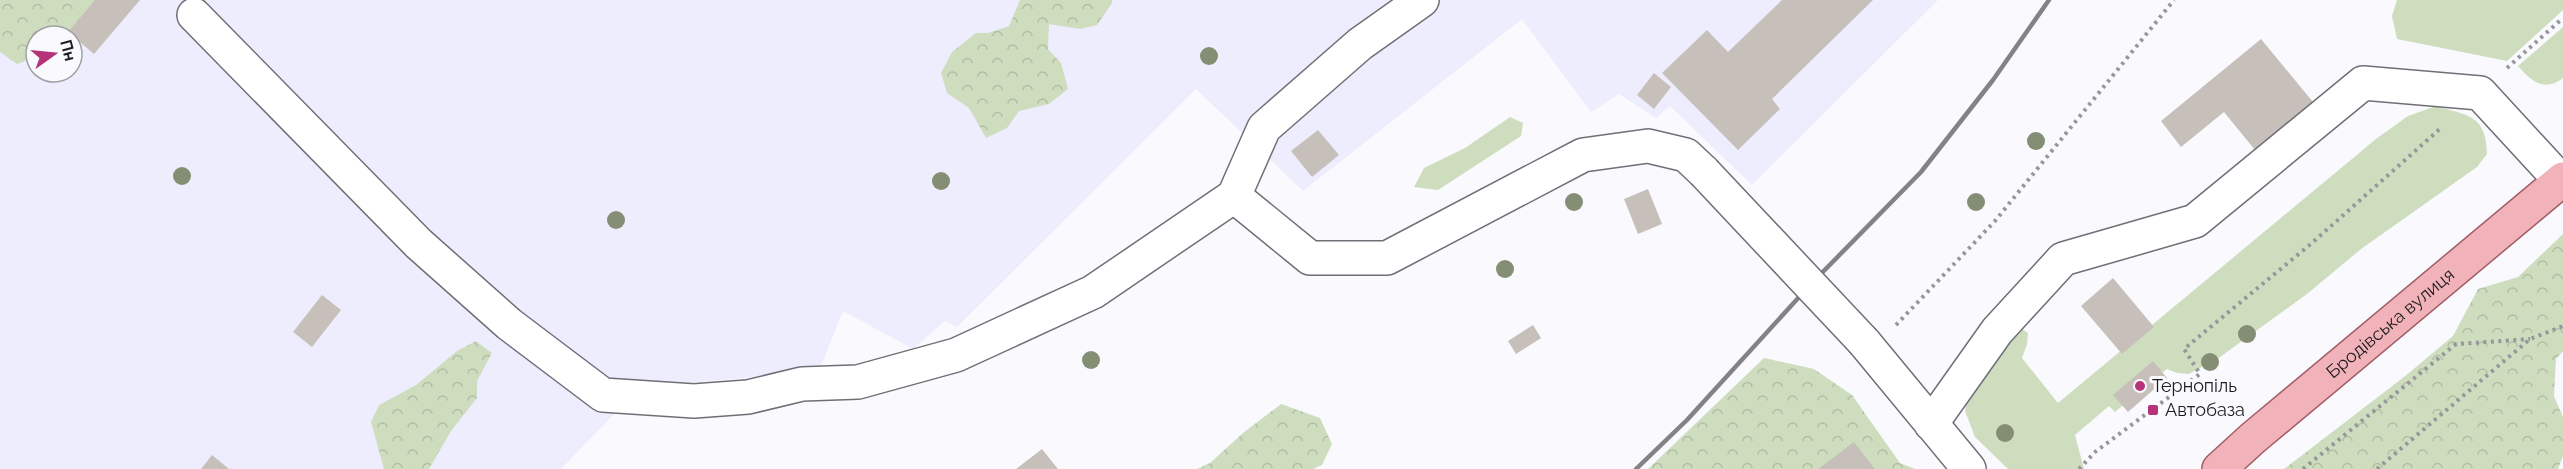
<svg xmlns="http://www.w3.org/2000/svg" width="2563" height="469" font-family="Raleway,sans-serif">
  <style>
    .built { fill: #eeedfd; fill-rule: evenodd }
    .grass { fill: #cfddbf }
    .forest { fill: url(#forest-crowns) }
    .building { fill: #c7c0ba }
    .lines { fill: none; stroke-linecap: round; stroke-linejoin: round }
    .minor-casing { stroke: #6f6f76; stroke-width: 36 }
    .major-casing { stroke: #a05d65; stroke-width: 36 }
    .path { stroke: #96969b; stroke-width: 4; stroke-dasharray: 3 4.5; stroke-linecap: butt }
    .minor { stroke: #fff; stroke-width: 33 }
    .major { stroke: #f1b3b9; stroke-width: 33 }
    .rail { stroke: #838386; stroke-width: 4.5 }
    .minor-bridge-casing { stroke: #6f6f76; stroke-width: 36; stroke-linecap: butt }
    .minor-bridge { stroke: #fff; stroke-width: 33 }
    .tree { fill: #848e74 }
    .poi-dot { fill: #b63279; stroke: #f9f9fe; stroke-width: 2 }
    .labels { text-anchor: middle; stroke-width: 6; stroke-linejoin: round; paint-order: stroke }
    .street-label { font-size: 18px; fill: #1d1d20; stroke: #f9f9fe }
    .poi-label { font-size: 18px; fill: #1d1d20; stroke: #f9f9fe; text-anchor: start }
  </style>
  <defs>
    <pattern id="forest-crowns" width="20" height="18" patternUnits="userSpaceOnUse" patternTransform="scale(1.5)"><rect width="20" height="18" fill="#cfddbf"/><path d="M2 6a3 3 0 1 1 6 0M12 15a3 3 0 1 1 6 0" fill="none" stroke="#b1bda4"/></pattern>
  </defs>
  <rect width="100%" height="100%" fill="#f9f9fe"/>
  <path class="built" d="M0,0H1938L1752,185L1670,106L1656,118L1619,94L1591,112L1522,19L1303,191L1196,89L957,327L945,321L913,349L843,311L819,371L640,387L561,469H0ZM36,36H72V72H36Z"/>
  <path class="grass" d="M2397,0H2563V10L2507,61L2397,39L2392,16Z
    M2563,27V78C2544,93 2530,80 2518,66Z
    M2436,106C2468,116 2486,114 2487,154L2477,167L2361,249L2307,294L2220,357L2189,374L2177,373L2167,369L2115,412L2109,406L2075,435L2084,469H2008L1975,437L1965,411L1970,383L2018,326L2028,333L2027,344L2022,358L2058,403L2376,139L2408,116Z
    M1510,117L1523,123L1521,136L1438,190L1414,187L1424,168L1465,148Z"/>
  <path class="forest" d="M0,0H100L66,36H36V57L17,64L0,52Z
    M1020,0H1112V3L1097,25L1080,29L1049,24L1048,49L1061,63L1068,89L1049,104L1019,111L1007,128L986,138L969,108L947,93L941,73L952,52L976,33H988L1009,26Z
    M2563,234V351L2556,359L2554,396L2563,417V456L2558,469H2284L2404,377L2453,336L2478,289L2518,277Z
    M476,341L492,353L477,381V398L451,431L429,469H384L371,422L379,405L416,385L457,351Z
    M1764,358L1814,369L1852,395L1900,463L1915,469H1648Z
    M1281,404L1320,418L1332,444L1322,465L1313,469H1197L1210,463L1243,433Z"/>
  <path class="building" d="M95,0H140L94,54L68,32Z
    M1782,0H1873L1772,99L1780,109L1738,150L1662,73L1707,30L1728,52Z
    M2261,39L2322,113L2264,161L2224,112L2181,147L2161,121Z
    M1654,73L1671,87L1654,109L1637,95Z
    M1318,130L1339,155L1312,177L1291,151Z
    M1648,189L1662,224L1638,234L1624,199Z
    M2113,278L2154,327L2122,354L2081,306Z
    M322,295L341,310L312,347L293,332Z
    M1533,325L1541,338L1516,354L1508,341Z
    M2153,361L2167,378L2128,412L2113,395Z
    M1854,442L1875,469H1818Z
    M1042,449L1058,469H1016Z
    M212,455L229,469H201Z"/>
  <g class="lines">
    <defs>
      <path id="minor" d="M194,15L419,244L509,324L603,395L694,401L748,397L802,384L858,382L956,355L1093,292L1234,196L1310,258H1387L1583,155L1648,146L1686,155L1704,172
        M1234,196L1264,128L1360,44L1422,0
        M1864,342L1969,469
        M1931,424L1997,331L2063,259L2195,221L2363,83L2480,93L2561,181"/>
      <g id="major">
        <path id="s1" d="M2219,469L2253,438L2563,179"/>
      </g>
    </defs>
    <use href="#minor" class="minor-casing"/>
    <use href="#major" class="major-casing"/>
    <path class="path" d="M2507,68L2563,18
      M1896,325L1995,221L2174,0
      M2079,469L2095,452L2200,374L2184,349L2312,243L2442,127
      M2303,469L2456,344L2530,339
      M2377,469L2530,339L2563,326"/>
    <use href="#minor" class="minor"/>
    <use href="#major" class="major"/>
    <path class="rail" d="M1636,469L1687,420L1811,284L1921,172L1993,80L2049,0"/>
    <defs>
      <path id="minor-bridge" d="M1704,172L1864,342"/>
    </defs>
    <use href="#minor-bridge" class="minor-bridge-casing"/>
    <use href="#minor-bridge" class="minor-bridge"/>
  </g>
  <g class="tree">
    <circle cx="1209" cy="56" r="9"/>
    <circle cx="2036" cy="141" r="9"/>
    <circle cx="182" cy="176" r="9"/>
    <circle cx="941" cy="181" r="9"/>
    <circle cx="1574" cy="202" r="9"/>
    <circle cx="1976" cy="202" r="9"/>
    <circle cx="616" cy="220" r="9"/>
    <circle cx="1505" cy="269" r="9"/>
    <circle cx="2247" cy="334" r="9"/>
    <circle cx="1091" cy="360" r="9"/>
    <circle cx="2210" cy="362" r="9"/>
    <circle cx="2005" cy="433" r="9"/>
  </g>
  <g class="poi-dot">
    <circle cx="2140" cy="386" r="6"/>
    <rect x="2147" y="404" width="12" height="12" rx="3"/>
  </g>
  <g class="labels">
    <g class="street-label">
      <text dy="6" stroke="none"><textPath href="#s1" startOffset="225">Бродівська вулиця</textPath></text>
    </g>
    <g class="poi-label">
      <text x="2152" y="392">Тернопіль</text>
      <text x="2165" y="416">Автобаза</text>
    </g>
  </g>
  <g transform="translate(54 54) rotate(75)"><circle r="28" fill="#f9f9fe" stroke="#a1a1a5" stroke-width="1.5"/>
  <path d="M0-4.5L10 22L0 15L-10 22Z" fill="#b63279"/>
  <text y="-9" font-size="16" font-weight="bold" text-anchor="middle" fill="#1d1d20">Пн</text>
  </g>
</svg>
